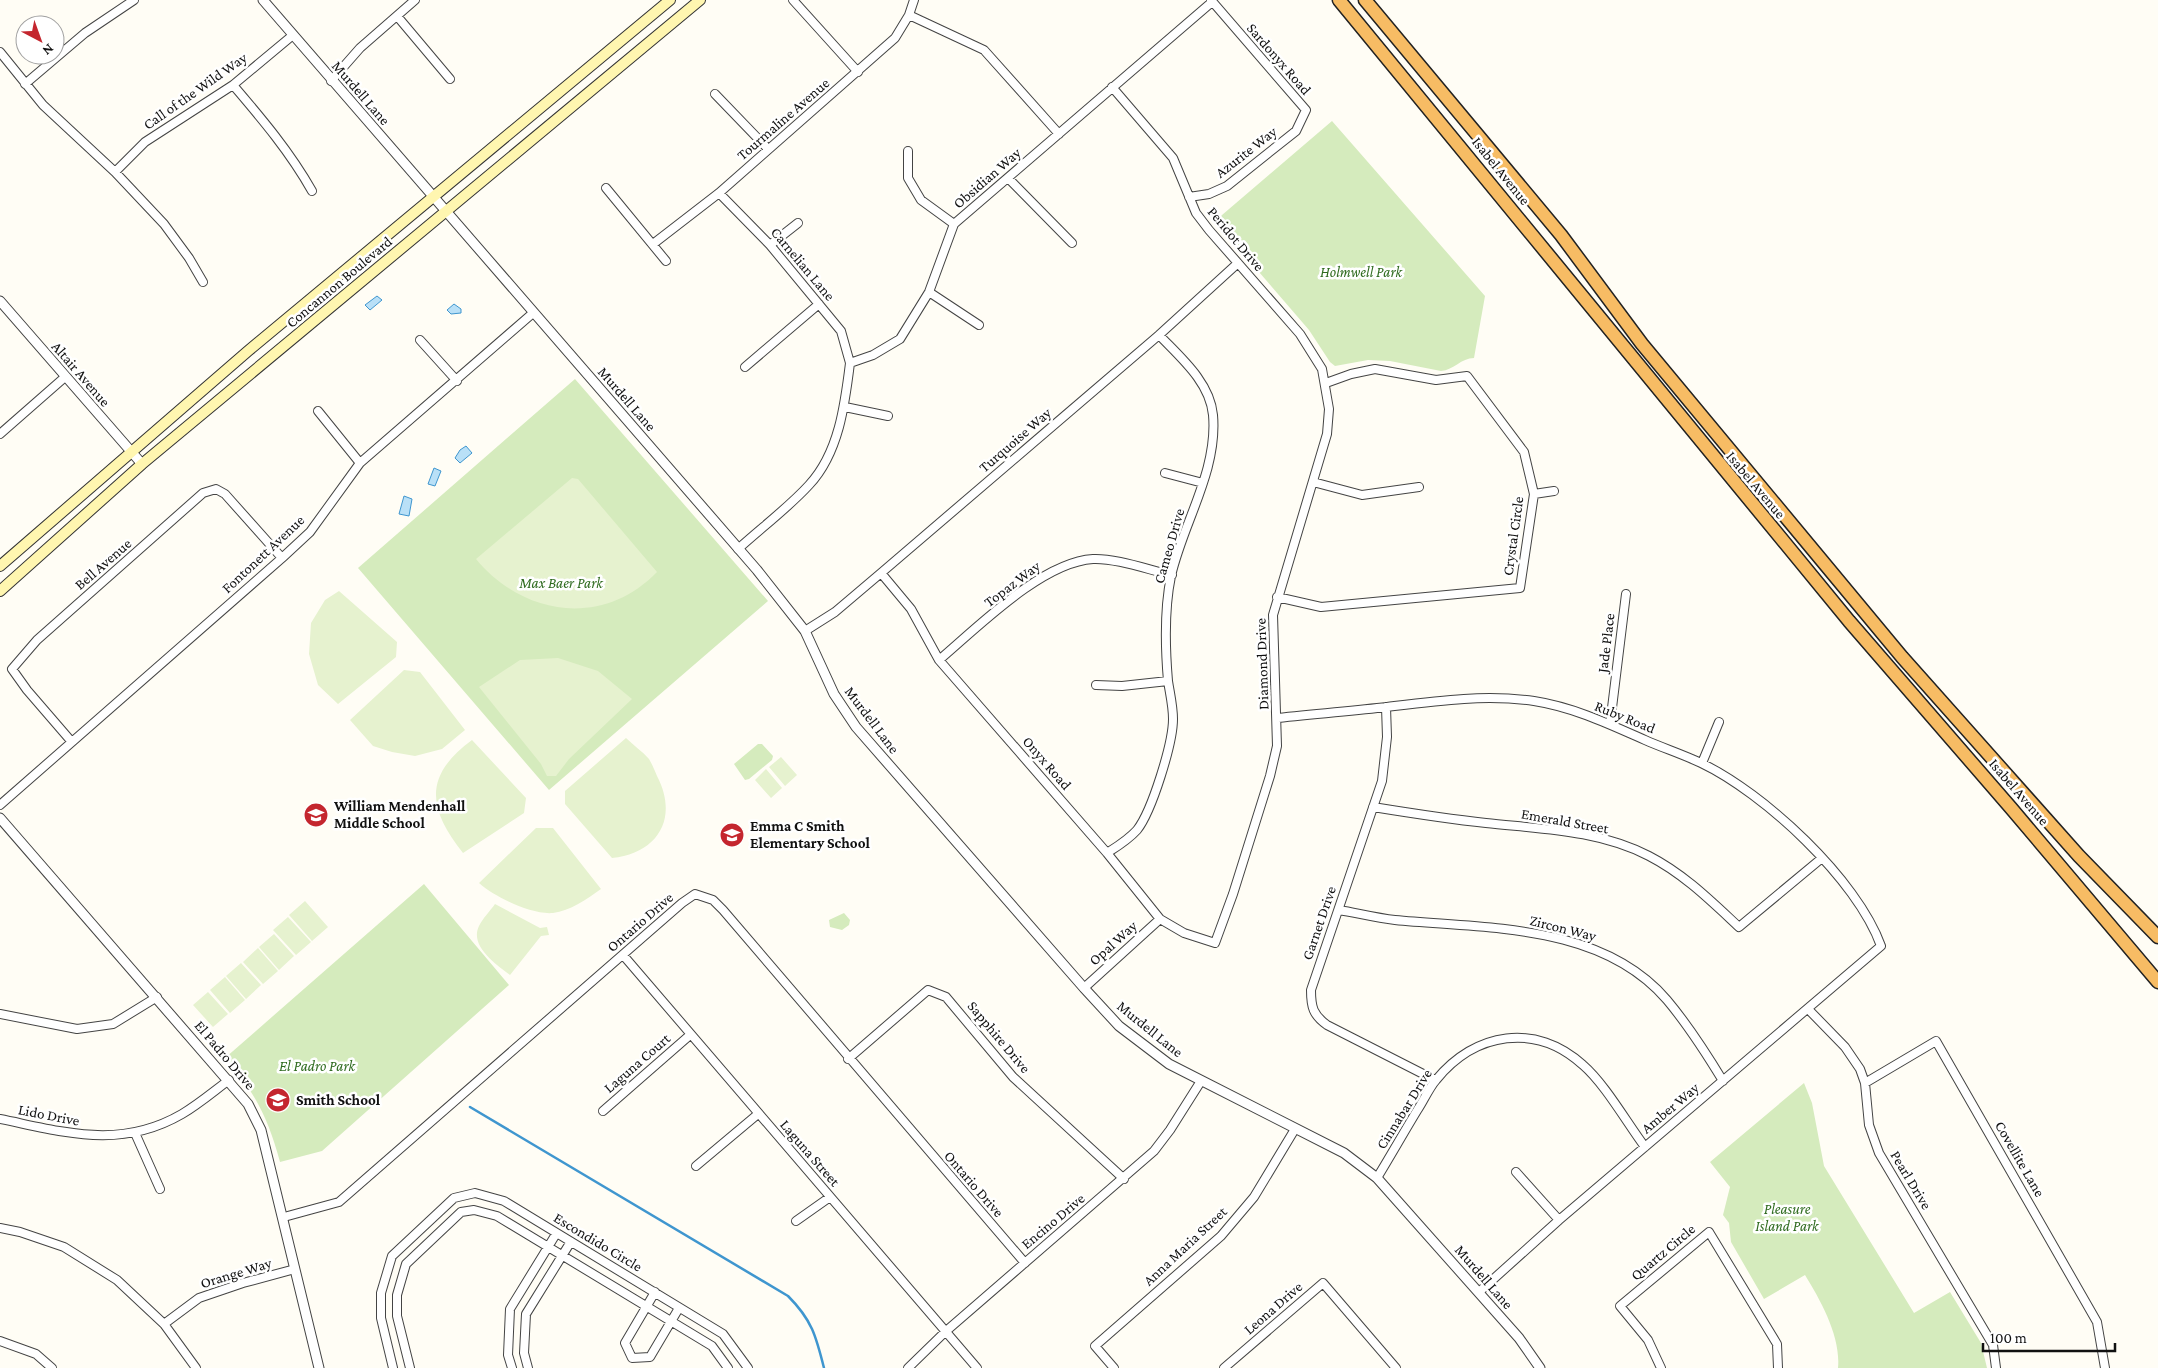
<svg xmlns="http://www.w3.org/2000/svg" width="2158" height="1368" font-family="'Crimson Pro',serif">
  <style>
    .green { fill: #d5ebbd }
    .pitch { fill: #e6f2cf }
    .water { fill: #b9e0f7; stroke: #3f96cf }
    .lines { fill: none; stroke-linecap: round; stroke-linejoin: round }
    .stream { stroke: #3f96cf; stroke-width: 2.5 }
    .minor-casing { stroke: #444; stroke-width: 10 }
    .tertiary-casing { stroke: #444; stroke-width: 11 }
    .secondary-casing { stroke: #333; stroke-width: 12 }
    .trunk-casing { stroke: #222; stroke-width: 15 }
    .minor { stroke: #fff; stroke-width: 8 }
    .tertiary { stroke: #fff; stroke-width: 9 }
    .secondary { stroke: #fff6b0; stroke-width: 10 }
    .trunk { stroke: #f7bc64; stroke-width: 12 }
    .labels { text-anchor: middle; stroke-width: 5; stroke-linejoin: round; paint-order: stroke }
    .street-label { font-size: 15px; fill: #111; stroke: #fff }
    .park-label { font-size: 15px; font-style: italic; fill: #2f6b1f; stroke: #fff }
    .poi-label { font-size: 15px; font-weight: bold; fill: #111; stroke: #fff; text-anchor: start }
  </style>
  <rect width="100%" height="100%" fill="#fffdf5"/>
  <path class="green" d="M1332,121L1485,296L1474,358C1461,358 1454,370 1441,371L1390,361L1368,360L1335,366L1330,362L1309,330L1215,221Z
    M575,379L768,601L549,790L358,568Z
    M758,744H762L773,756L772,760L749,779L745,780L734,764Z
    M424,884L509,985L322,1151L280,1162C268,1118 255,1092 225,1058Z
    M844,913L850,920L849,925L842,930L830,927L829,920Z
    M1804,1083L1812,1103L1824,1166L1914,1313L1950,1292L1981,1343L1987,1368H1838C1841,1337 1821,1301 1805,1275L1764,1299L1731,1242L1729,1223L1723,1215L1730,1187L1710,1162Z"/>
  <path class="pitch" d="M572,478L578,479L657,572C603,628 523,616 476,559Z
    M339,591L397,642L396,657L338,704L318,685L309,654L311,623L325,600Z
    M558,658L598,671L632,699L569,759L556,776H547L541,764L479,687L520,660Z
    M404,670L420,672L465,730L442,749L415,756L392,752L373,746L350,720Z
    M626,738C633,745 642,751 649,759C652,764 655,771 657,776C679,818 658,853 612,858L565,804V791Z
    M472,740L526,798L524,813L463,853C428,809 423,776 472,740Z
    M781,757L797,775L785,786L769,767Z
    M766,769L782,788L771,798L755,780Z
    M536,828H553L601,889C587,899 570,911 553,913C531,915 495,897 479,883Z
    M305,901L328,927L312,941L289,915Z
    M495,904L540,928L547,927L549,935L541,936L510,975C497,965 469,946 479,926C483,918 490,911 495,904Z
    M288,917L311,942L296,955L273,930Z
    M274,934L294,956L279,970L259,947Z
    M258,948L278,971L263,984L243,962Z
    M241,963L261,985L246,999L226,976Z
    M225,977L245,1000L230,1013L210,990Z
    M208,992L228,1014L213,1027L193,1005Z"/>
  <path class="water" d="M377,296L382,300L370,310L365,305Z
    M454,304L461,309V313L451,314L447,310Z
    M466,446L472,453L460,463L455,458L460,450Z
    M434,468L441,471L435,486L428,484Z
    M404,496L412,499L409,516L399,514Z"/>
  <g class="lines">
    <path class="stream" d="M470,1107L788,1296C812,1320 816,1336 824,1368"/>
    <defs>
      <path id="minor" d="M793,0L858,72
        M909,15L984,50L1059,134
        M397,16L450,79
        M0,52L43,105L115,172L164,224L189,258L203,282
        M331,81L360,48L415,0
        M25,84L85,33L134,0
        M233,85C262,119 290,152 312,191
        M715,94L768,149
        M908,151V178L921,200L954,224
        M115,172L145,142L233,85L293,35
        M1008,178L1072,243
        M606,188L666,261
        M719,193L770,245L841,331L850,363
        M1189,197L1209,194L1227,186L1296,131L1306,110L1211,0
        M653,244L719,193L895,38L909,15L914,0
        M770,245L798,223
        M929,292L979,325
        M420,340L457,381
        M745,367L819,304
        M845,407L888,416
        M318,411L360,463
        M0,434L65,377
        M1165,473L1203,483
        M1313,482L1362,495L1419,487
        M1534,494L1554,491
        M738,549C761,528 788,508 809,485C839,453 845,404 850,363L873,355L900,339L929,292L954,224L1212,2
        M881,573L911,609L939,660L1107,853L1160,919L1184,933L1215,943L1233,894L1270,776L1277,746L1273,615L1327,434L1329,409L1322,369L1300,334L1209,230L1196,213L1173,158L1112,87
        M1277,597L1321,607L1520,588L1534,494L1524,452L1467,376L1436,380L1375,369L1351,374L1326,383
        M805,631L835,612L881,573L1159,335L1238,263
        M939,660C978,627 1042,562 1093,559C1116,558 1149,570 1172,575
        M1096,685L1122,686L1168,681
        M1386,707L1387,737L1382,781L1311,990C1311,1007 1313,1015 1327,1025L1435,1080
        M1278,718C1314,714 1350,711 1387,707C1435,701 1485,694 1534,701C1573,707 1609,724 1645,740C1663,748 1682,754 1701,763C1764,793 1857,879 1881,946L1559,1220L1479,1292
        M1610,724L1626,594
        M71,741L27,690L12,669L37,640L203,493L216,489L225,494L282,558
        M1702,763L1719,722
        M0,805L282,558L310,532L360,463L533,313
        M1373,807C1410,813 1448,819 1486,823C1541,829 1599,830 1649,856C1684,874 1711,901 1739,927L1822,858
        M1107,853C1118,846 1128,840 1137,830C1152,811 1173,743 1173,719C1173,706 1170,694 1168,681C1165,646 1164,610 1171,576C1183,523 1218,471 1213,415C1210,382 1180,357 1159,335
        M1339,910C1357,913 1376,918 1395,920C1486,929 1601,923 1667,1000C1688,1025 1706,1053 1723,1081
        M623,955L977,1368
        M1084,988L1160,919
        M1808,1009L1845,1047L1860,1069L1865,1083L1869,1125L1879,1153L1993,1345L1996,1368
        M0,1014L77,1029L113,1024L157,997
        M848,1059L928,990L946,997L1013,1077L1124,1179
        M1865,1083L1936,1041L2097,1322L2105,1368
        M603,1111L690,1035
        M0,1119C65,1132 120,1150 182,1114C199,1104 214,1091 229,1080
        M135,1133L160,1189
        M696,1166L758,1114
        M1516,1172L1559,1220
        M1377,1178C1391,1155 1404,1132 1418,1109C1424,1100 1429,1088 1436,1080C1475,1032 1536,1022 1583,1065C1605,1084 1627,1123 1645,1147
        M284,1217L339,1202L682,903L695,894L713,900L723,910L1025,1263
        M796,1221L830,1197
        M0,1228L20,1232L64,1247L117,1280L164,1324L196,1368
        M655,1292L625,1343L632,1358L650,1357L679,1308
        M164,1324L199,1298L243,1283L295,1269
        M0,1341L36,1354L52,1368
        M393,1368L381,1318V1293L392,1256L454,1198L475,1193L504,1201L723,1334L748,1368
        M410,1368L397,1316V1295L406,1264L461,1212L474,1210L497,1216L712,1346L728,1368
        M512,1368L508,1355L510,1309L556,1234
        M528,1368L524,1353L526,1314L570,1243
        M908,1368L945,1332L1154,1151L1170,1130L1201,1081
        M1114,1368L1095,1346L1221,1236L1254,1197L1295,1129
        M1224,1368L1323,1283L1396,1368
        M1661,1368L1648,1340L1620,1306L1709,1232L1777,1344L1778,1368"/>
      <path id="tertiary" d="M263,0L757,570L805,631L834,694L856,727L1084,988L1119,1026L1169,1064L1344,1153L1377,1178L1519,1338L1540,1368
        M0,301L142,464
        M0,818L248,1104L261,1130L319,1368"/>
      <path id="secondary" d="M0,566L248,351L670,0
        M0,591L142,464L700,0"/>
      <path id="trunk" d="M1339,0L1849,621L2011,808L2158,982
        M1365,0L1561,235L1642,344L1902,657L2079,856L2158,937"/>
    </defs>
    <use href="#minor" class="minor-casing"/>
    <use href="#tertiary" class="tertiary-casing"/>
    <use href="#secondary" class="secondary-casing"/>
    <use href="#trunk" class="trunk-casing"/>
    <use href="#minor" class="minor"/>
    <use href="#tertiary" class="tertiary"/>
    <use href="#secondary" class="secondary"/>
    <use href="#trunk" class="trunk"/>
  </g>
  <defs>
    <symbol id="school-disc" viewBox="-11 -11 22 22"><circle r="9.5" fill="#c4262e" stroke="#fff"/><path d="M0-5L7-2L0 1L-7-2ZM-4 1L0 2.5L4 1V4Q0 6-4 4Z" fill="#fff"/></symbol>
  </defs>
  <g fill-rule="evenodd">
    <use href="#school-disc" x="302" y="801" width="28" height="28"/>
    <use href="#school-disc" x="718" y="821" width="28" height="28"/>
    <use href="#school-disc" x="264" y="1086" width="28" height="28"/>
  </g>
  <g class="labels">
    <g class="street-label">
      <text transform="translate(1279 59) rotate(49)" y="5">Sardonyx Road</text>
      <text transform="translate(195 91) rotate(-35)" y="5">Call of the Wild Way</text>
      <text transform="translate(361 93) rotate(49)" y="5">Murdell Lane</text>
      <text transform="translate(783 119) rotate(-41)" y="5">Tourmaline Avenue</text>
      <text transform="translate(1246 152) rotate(-38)" y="5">Azurite Way</text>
      <text transform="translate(1501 171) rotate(51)" y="5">Isabel Avenue</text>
      <text transform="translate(987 178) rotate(-41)" y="5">Obsidian Way</text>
      <text transform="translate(1236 239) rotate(50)" y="5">Peridot Drive</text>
      <text transform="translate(803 264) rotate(50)" y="5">Carnelian Lane</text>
      <text transform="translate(339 282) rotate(-40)" y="5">Concannon Boulevard</text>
      <text transform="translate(81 374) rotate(49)" y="5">Altair Avenue</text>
      <text transform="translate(627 399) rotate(49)" y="5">Murdell Lane</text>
      <text transform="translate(1015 440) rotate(-41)" y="5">Turquoise Way</text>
      <text transform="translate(1756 485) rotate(50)" y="5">Isabel Avenue</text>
      <text transform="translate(1513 536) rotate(-82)" y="5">Crystal Circle</text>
      <text transform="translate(1169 546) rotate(-74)" y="5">Cameo Drive</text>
      <text transform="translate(263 554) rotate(-43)" y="5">Fontonett Avenue</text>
      <text transform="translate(103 564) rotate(-41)" y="5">Bell Avenue</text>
      <text transform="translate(1012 584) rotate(-37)" y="5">Topaz Way</text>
      <text transform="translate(1606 643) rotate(-83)" y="5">Jade Place</text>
      <text transform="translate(1262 664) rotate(-92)" y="5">Diamond Drive</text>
      <text transform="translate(1625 717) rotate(22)" y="5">Ruby Road</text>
      <text transform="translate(872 720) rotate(53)" y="5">Murdell Lane</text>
      <text transform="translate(1047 763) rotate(49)" y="5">Onyx Road</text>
      <text transform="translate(2019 792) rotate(49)" y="5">Isabel Avenue</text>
      <text transform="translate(1565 821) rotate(10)" y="5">Emerald Street</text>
      <text transform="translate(640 922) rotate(-41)" y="5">Ontario Drive</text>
      <text transform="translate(1319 923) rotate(-71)" y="5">Garnet Drive</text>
      <text transform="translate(1563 928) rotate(14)" y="5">Zircon Way</text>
      <text transform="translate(1113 943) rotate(-42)" y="5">Opal Way</text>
      <text transform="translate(1150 1029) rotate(39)" y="5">Murdell Lane</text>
      <text transform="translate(999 1037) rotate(50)" y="5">Sapphire Drive</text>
      <text transform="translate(225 1055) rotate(50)" y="5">El Padro Drive</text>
      <text transform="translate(637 1063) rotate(-41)" y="5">Laguna Court</text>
      <text transform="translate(1670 1108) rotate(-40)" y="5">Amber Way</text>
      <text transform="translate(1404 1109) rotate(-58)" y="5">Cinnabar Drive</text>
      <text transform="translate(49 1115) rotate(11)" y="5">Lido Drive</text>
      <text transform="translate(810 1153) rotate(49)" y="5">Laguna Street</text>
      <text transform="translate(2020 1159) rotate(60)" y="5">Covellite Lane</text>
      <text transform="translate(1911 1180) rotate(59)" y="5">Pearl Drive</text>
      <text transform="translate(974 1184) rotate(49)" y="5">Ontario Drive</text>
      <text transform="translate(1053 1221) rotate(-40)" y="5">Encino Drive</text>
      <text transform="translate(598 1242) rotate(31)" y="5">Escondido Circle</text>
      <text transform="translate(1185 1246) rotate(-43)" y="5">Anna Maria Street</text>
      <text transform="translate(1663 1252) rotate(-40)" y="5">Quartz Circle</text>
      <text transform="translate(236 1273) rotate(-17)" y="5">Orange Way</text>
      <text transform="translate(1484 1277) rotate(49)" y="5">Murdell Lane</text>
      <text transform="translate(1273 1308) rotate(-41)" y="5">Leona Drive</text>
    </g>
    <g class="park-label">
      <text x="1361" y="277">Holmwell Park</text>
      <text x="561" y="588">Max Baer Park</text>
      <text x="317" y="1071">El Padro Park</text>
      <text x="1787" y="1214">Pleasure<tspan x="1787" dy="17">Island Park</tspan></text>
    </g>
    <g class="poi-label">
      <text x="334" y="811">William Mendenhall<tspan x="334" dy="17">Middle School</tspan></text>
      <text x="750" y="831">Emma C Smith<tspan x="750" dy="17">Elementary School</tspan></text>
      <text x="296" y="1105">Smith School</text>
    </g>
  </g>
  <g transform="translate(40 40) rotate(139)"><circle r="24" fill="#ffffff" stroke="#a0a0a0"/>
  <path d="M0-4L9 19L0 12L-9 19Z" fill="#c4262e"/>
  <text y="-8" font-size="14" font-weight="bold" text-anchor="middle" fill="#111111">N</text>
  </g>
  <path d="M1983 1343v8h132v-8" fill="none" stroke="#111111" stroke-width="2.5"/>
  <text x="1990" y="1343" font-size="15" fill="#111111" stroke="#ffffff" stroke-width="4" paint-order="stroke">100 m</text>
</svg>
